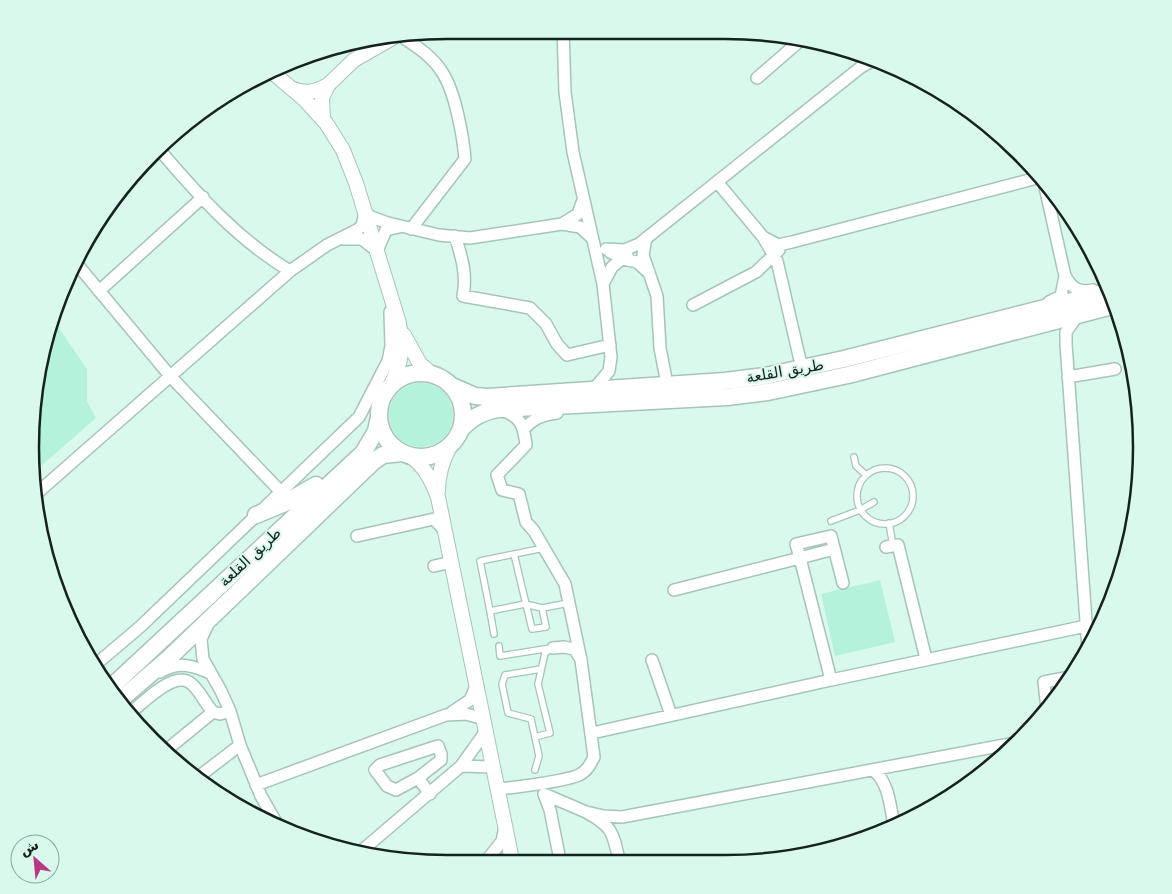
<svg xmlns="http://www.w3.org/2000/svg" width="1172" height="894" font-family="'DejaVu Sans','Noto Sans Arabic',sans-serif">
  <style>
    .green { fill: #b4f2da }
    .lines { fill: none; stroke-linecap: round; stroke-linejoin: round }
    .service-casing { stroke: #a6c4b8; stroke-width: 8 }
    .minor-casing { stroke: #a6c4b8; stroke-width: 14 }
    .tertiary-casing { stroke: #a6c4b8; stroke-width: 16 }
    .secondary-casing { stroke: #a6c4b8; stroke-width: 19 }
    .service { stroke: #fff; stroke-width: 5.5 }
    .minor { stroke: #fff; stroke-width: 11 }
    .tertiary { stroke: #fff; stroke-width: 14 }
    .secondary { stroke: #fff; stroke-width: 16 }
    .labels { text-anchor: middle; stroke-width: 4; stroke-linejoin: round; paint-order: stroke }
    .street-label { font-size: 15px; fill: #16221d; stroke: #d9f9ec }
    .rim { fill: none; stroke: #16221d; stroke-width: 2.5 }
  </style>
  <rect width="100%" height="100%" fill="#d9f9ec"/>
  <path class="green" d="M56,324L87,369V401L96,418L33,473L30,447L44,339L49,328Z
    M389 415a32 32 0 1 1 64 0a32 32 0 1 1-64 0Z
    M880,580L895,642L835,656L821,594Z"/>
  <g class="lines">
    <defs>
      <path id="service" d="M854,457L856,466L866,475
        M857 496a28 28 0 1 1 56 0a28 28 0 1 1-56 0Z
        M831,521L860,510L874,502
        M889,523L893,546
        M514,554L532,629L546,627L542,608L569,603
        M490,611L480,561L544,548
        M494,634L490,611L525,604L542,608
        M499,646L500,656L551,648
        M535,737L550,733L538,684L545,653L553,648
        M535,770L539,756L531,719L508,713L502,684L505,675L541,669"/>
      <path id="minor" d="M563,30L565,92L573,152L603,284L611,357L609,371L594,389
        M401,36C416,46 432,56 442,72C455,91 463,136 465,159L411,229
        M757,78L802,39
        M158,148C197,194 238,240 290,271
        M718,183L763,237L777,261L802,369
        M1045,187L1065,276L1061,296L1049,302
        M365,212L371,217L388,223L439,235L470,238L562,224L580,227L591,237
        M562,224L578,214L583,200
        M455,236C462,258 467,274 463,296L530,308L546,324L557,344L567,355L610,345
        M763,237L778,245L792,242L1037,178
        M646,238L643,255L657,296L660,348L667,384
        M344,239H362L377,251L386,230L399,227
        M606,249L624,250L639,244L861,67L874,60
        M610,252L623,259L637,262L649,273
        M76,263L171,377L281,492
        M1065,276C1072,288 1078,293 1093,290
        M603,284L612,267L627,255
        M99,291L203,197
        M693,305L756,272L779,250
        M1078,315L1066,332V344L1088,649
        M1068,377L1115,369
        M524,429C534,418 542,415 557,413
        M36,494L290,271L327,245L357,230L362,226L365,212
        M357,536L434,519L445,531
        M886,547L898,545L926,659
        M834,549L800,558L831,680L1086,626
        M434,566L452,562
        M674,590L800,558L796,544L831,536L843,583
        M208,624L201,639L203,659L221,691L230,711L240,745L261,796L277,824
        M553,648L564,647L574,649L581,659
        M652,660L671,715
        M94,666L141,626L359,417L388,361L391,346L390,312L394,306
        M160,672C179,661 191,665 210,673
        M1047,709L1044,682L1065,678L1066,685
        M452,712L470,700L477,684
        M129,714C142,704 172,672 189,682C199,688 205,704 213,712L220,714L230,711
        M592,733L831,680
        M164,752L213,712
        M461,766L492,767
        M873,770C889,782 890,806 894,825
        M197,778L240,745
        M418,778L396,790L387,786L375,770L380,765L438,746L441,754V760L418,778L430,794
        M256,785L446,715L466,714L484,719
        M497,789C512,788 566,781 579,775C587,771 590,765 594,757L581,660L565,584L534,531L526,522L519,494L502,490L497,475L526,445C524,427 521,416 503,411
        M359,853L461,766L486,731
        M487,860L502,841L505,827
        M498,860H500
        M560,860L550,810L544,794L586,812
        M619,860C613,832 612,826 586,812L604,816L622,817L1020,742"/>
      <path id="tertiary" d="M272,72L305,100L326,123L343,150L356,183L399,323C403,350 402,362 390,387
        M328,85L354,60L394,37
        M293,89C307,94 315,92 328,85L322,98L323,120
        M404,335L420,364L432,374
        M409,455C425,467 431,479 438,497L512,860
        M438,491C438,474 442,461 450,446"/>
      <path id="secondary" d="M379 415a42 42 0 1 1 84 0a42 42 0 1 1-84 0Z
        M452,386L475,396L487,397L725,381L765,376L844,359L1111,291
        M461,429C473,417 481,412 499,409L727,397L768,392L848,375L1116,305
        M256,515L285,503L316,485
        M109,689L363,453L376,431L379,417
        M119,701L170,657L374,461L383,455L402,453"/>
    </defs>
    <use href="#service" class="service-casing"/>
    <use href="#minor" class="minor-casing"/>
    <use href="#tertiary" class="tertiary-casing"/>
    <use href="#secondary" class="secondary-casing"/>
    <use href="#service" class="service"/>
    <use href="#minor" class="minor"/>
    <use href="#tertiary" class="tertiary"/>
    <use href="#secondary" class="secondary"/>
  </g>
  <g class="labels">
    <g class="street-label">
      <text transform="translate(785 371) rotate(-10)" y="5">طريق القلعة</text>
      <text transform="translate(250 557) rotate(-43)" y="5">طريق القلعة</text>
    </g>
  </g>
  <path d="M0 0H1172V894H0ZM447 39H725A408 408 0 0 1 1133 447V447A408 408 0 0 1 725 855H447A408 408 0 0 1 39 447V447A408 408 0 0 1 447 39Z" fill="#d9f9ec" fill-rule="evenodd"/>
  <path class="rim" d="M447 39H725A408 408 0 0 1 1133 447V447A408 408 0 0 1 725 855H447A408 408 0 0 1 39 447V447A408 408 0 0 1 447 39Z"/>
  <g transform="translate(35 859) rotate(333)"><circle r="24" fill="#d9f9ec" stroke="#8ba399"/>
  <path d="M0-4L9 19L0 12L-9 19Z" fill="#b93882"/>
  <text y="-8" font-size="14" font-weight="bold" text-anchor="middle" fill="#16221d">ش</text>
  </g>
</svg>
